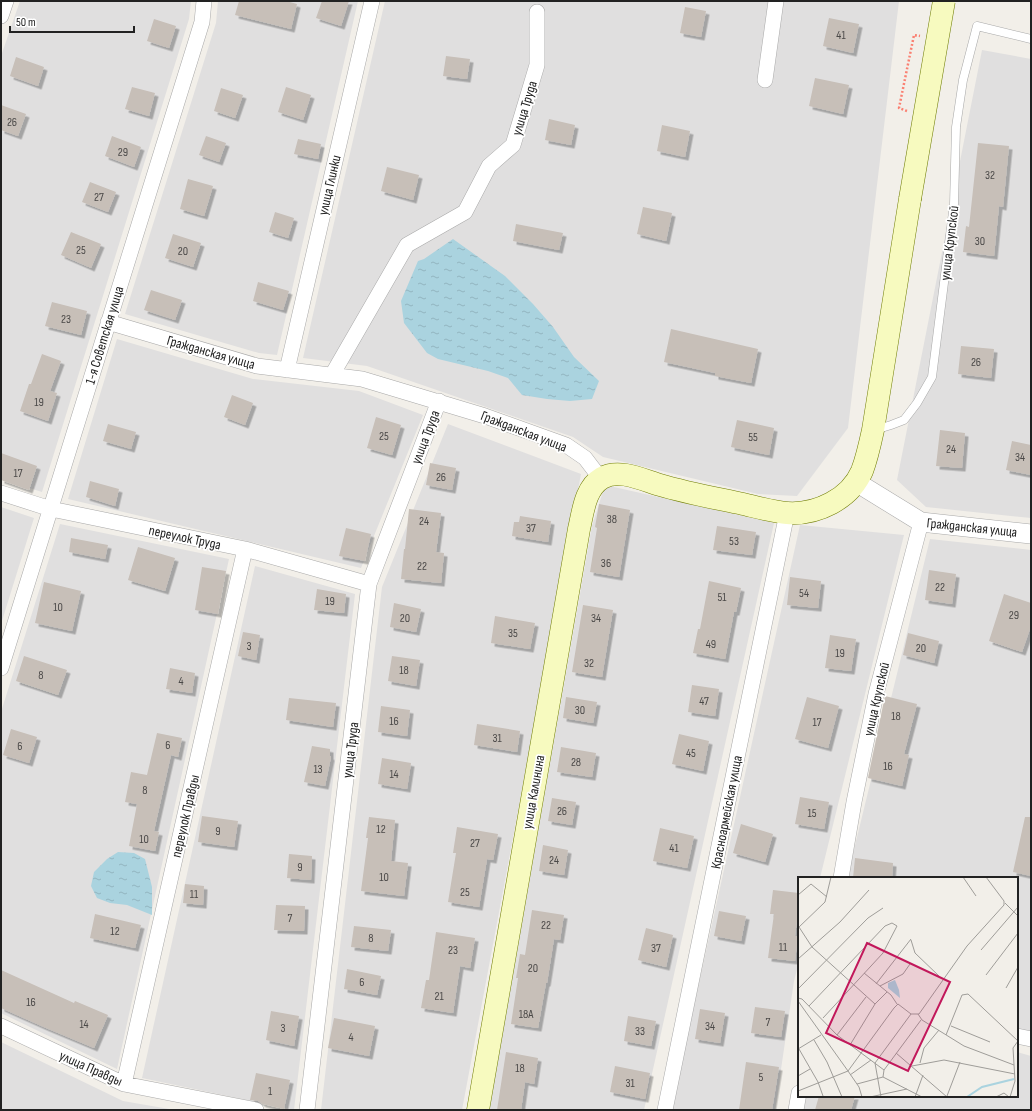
<svg xmlns="http://www.w3.org/2000/svg" width="1032" height="1111" font-family="'Sofia Sans Condensed',sans-serif">
  <style>
    .residential { fill: #e0dfdf }
    .water { fill: url(#water-ripples) }
    .building { fill: #c7bfb8; filter: url(#shadow) }
    .lines { fill: none; stroke-linecap: round; stroke-linejoin: round }
    .service-casing { stroke: #a9a9a9; stroke-width: 9 }
    .minor-casing { stroke: #a9a9a9; stroke-width: 16 }
    .tertiary-casing { stroke: #a9a9a9; stroke-width: 20 }
    .secondary-casing { stroke: #707d05; stroke-width: 23 }
    .path { stroke: #fa8072; stroke-width: 2.5; stroke-dasharray: 2 2; stroke-linecap: butt }
    .service { stroke: #fff; stroke-width: 8 }
    .minor { stroke: #fff; stroke-width: 15 }
    .tertiary { stroke: #fff; stroke-width: 19 }
    .secondary { stroke: #f7fabf; stroke-width: 22 }
    .secondary-bridge-casing { stroke: #707d05; stroke-width: 23; stroke-linecap: butt }
    .secondary-bridge { stroke: #f7fabf; stroke-width: 22 }
    .labels { text-anchor: middle; stroke-width: 3.5; stroke-linejoin: round; paint-order: stroke }
    .number-label { font-size: 12px; fill: #4b4948 }
    .street-label { font-size: 14px; fill: #222; stroke: #fff }
    .inset-river { fill: none; stroke: #aad3df; stroke-width: 2 }
    .inset-road { fill: none; stroke: #9f9d99; stroke-width: 1 }
    .view { fill: #c2185b; fill-opacity: 0.15; stroke: #c2185b; stroke-width: 2 }
    .inset-edge { fill: none; stroke: #222; stroke-width: 2 }
  </style>
  <defs>
    <pattern id="water-ripples" width="26" height="14" patternUnits="userSpaceOnUse"><rect width="26" height="14" fill="#aad3df"/><path d="M2 4q2-2 4 0t4 0M15 11q2-2 4 0t4 0" fill="none" stroke="#92b5bf"/></pattern>
    <filter id="shadow"><feDropShadow dx="3.5" dy="3.5" stdDeviation="0" flood-color="#0004"/></filter>
  </defs>
  <rect width="100%" height="100%" fill="#f2efe9"/>
  <path class="residential" d="M20,1H191L189,19L42,492L1,479V56Z
    M218,1H358L277,355L259,353L125,314L216,23Z
    M385,1H899L848,428L797,496L758,494L603,457L573,437L367,366L303,358Z
    M982,50L1031,59V518L926,507L897,480Z
    M117,339L253,379L359,391L423,415L361,568L68,499Z
    M448,424L581,474L462,1110H321L382,587Z
    M605,485L774,523L644,1110H489L592,526Z
    M1,507L34,518L1,624Z
    M60,524L229,559L117,1069L1,1013V712Z
    M800,525L904,535L820,878H799V962L794,981L775,1110H671Z
    M930,539L1031,550V1031L1029,1033L1017,1029V878H847Z
    M255,566L355,594L294,1110L142,1078Z
    M1,1042L123,1101L175,1110H1Z
    M1017,1052L1031,1056V1110H801L803,1096H1017Z"/>
  <path class="water" d="M453,239L505,276L533,304L553,327L574,357L599,381L592,399L570,401L547,399L522,395L508,378L488,371L438,359L427,353L404,323L401,301L418,261L424,259Z
    M118,852L134,853L145,859L152,887V915L127,905L110,903L97,898L91,886L94,872L107,859Z"/>
  <path class="building" d="M239,1H286L297,4L291,29L235,15Z
    M322,1H349L341,26L316,18Z
    M685,7L706,11L701,37L680,33Z
    M829,18L859,24L853,53L823,46Z
    M154,19L176,26L169,48L147,41Z
    M446,56L470,59L467,79L443,76Z
    M16,57L44,67L38,86L10,76Z
    M815,78L849,85L843,114L809,106Z
    M132,87L155,93L149,116L125,109Z
    M286,87L311,95L303,120L278,112Z
    M221,88L243,95L235,118L214,111Z
    M1,105L26,114L18,136L1,130Z
    M549,119L575,125L571,145L545,140Z
    M662,125L690,131L685,157L657,151Z
    M112,136L141,147L134,167L105,156Z
    M206,136L226,143L219,162L199,155Z
    M298,139L321,144L318,159L294,154Z
    M978,143L1009,146L1003,207L999,206L994,256L963,252L966,226L969,227Z
    M387,167L419,175L413,200L381,191Z
    M188,179L213,186L204,216L180,209Z
    M90,182L116,192L108,212L82,202Z
    M643,207L672,213L666,241L637,234Z
    M275,212L294,218L288,238L269,232Z
    M516,224L563,233L559,250L513,241Z
    M71,232L101,244L91,268L61,255Z
    M173,234L201,243L193,267L165,258Z
    M258,282L289,291L283,310L253,301Z
    M151,290L182,300L175,320L144,310Z
    M52,302L87,311L81,335L45,326Z
    M671,329L758,349L751,383L715,376V373L664,362Z
    M961,346L994,349L991,378L958,374Z
    M42,354L61,361L50,391L57,393L48,421L20,411L29,384H31Z
    M232,395L253,403L245,425L224,417Z
    M376,417L401,425L392,455L367,448Z
    M737,420L774,428L769,455L731,447Z
    M108,424L136,432L131,449L103,441Z
    M940,430L965,433L962,468L936,466Z
    M1012,441L1031,445V475L1006,470Z
    M1,453L37,466L29,490L1,480Z
    M430,463L456,468L452,490L426,485Z
    M90,481L119,489L115,506L86,497Z
    M599,504L630,510L619,577L590,572L597,528L595,527Z
    M409,509L441,513L436,552L444,553L441,583L401,579L404,549H405Z
    M520,516L551,521L548,542L512,536L514,522H519Z
    M717,526L756,532L752,555L713,550Z
    M346,528L371,534L365,561L339,556Z
    M71,538L108,545L105,559L69,552Z
    M138,547L175,558L165,591L128,580Z
    M202,567L226,571L218,614L195,610Z
    M929,570L956,574L952,604L925,600Z
    M790,577L821,581L818,608L787,605Z
    M709,581L741,588L736,612H734L725,659L693,653L698,629H700Z
    M44,582L81,591L72,631L35,623Z
    M317,589L346,594L344,613L314,610Z
    M1004,594L1031,603V626L1022,652L989,641Z
    M394,603L421,609L416,632L390,627Z
    M583,605L613,610L602,677L572,672Z
    M495,616L535,623L530,649L491,643Z
    M243,632L260,635L256,660L238,656Z
    M908,633L939,641L934,663L903,655Z
    M830,635L856,639L851,671L825,668Z
    M24,656L67,670L58,695L16,681Z
    M392,656L420,660L416,686L388,681Z
    M170,668L195,673L192,693L166,689Z
    M692,685L719,689L715,716L688,712Z
    M885,696L917,704L904,754L909,755L902,786L868,778Z
    M566,697L597,702L593,723L563,718Z
    M807,697L839,706L828,748L795,739Z
    M289,698L336,703L333,727L286,720Z
    M381,706L410,710L407,736L378,732Z
    M477,724L520,731L517,752L474,745Z
    M11,729L37,737L29,763L3,755Z
    M157,733L182,738L178,757L171,755L154,831L159,832L155,851L129,846L137,804L125,802L131,772L147,775Z
    M679,734L709,741L703,771L672,764Z
    M312,746L330,749V756L331,757L325,786L304,782Z
    M561,747L596,753L592,777L557,772Z
    M382,758L411,763L407,789L378,784Z
    M800,797L829,802L824,829L795,824Z
    M552,798L576,802L572,825L548,821Z
    M202,816L238,821L234,847L198,842Z
    M369,817L395,820L391,861L408,863L404,896L361,891L368,838H366Z
    M1025,817H1031V876L1013,872Z
    M741,824L773,834L765,862L733,853Z
    M457,827L498,834L493,860L487,859L479,907L448,902L456,853H453Z
    M660,828L694,836L687,868L653,861Z
    M543,845L568,850L564,875L539,871Z
    M289,854L312,856L311,880L287,878Z
    M855,858L893,863L892,878H853Z
    M185,884L204,886L203,905L183,903Z
    M773,890L799,893V905L795,936H798L795,961L768,958L774,914H770Z
    M276,905L305,906L304,931L274,930Z
    M532,910L564,915L560,940L554,939L547,983H546L538,1028L511,1024L518,978H516L520,954L525,955Z
    M719,911L746,916L741,941L714,936Z
    M95,914L141,925L135,948L90,938Z
    M354,926L391,930L388,951L351,947Z
    M646,928L673,935L666,967L638,960Z
    M436,932L475,938L470,968L460,966L453,1013L421,1008L426,980H429Z
    M347,969L381,976L377,995L344,989Z
    M1,970L74,1003L75,1001L108,1015L94,1048L46,1028L1,1008Z
    M755,1007L785,1011L781,1037L751,1033Z
    M700,1009L725,1013L720,1043L695,1039Z
    M271,1011L299,1016L294,1046L266,1040Z
    M628,1016L656,1021L651,1046L624,1041Z
    M334,1018L375,1026L369,1056L328,1048Z
    M506,1052L538,1058L534,1084L525,1082L521,1110H497Z
    M746,1062L779,1067L772,1110H739Z
    M615,1066L650,1073L645,1099L610,1092Z
    M256,1073L290,1080L284,1109L263,1104L258,1101L250,1100Z
    M819,1096H855L851,1110H815Z"/>
  <g class="lines">
    <defs>
      <path id="service" d="M875,430L891,425L904,420L917,403L932,377L954,204L956,127L963,80L977,26L1031,39"/>
      <path id="minor" d="M1,16L6,1
        M765,80L776,1
        M108,322L257,366L362,379L485,416L566,445L585,458L601,479
        M287,370L372,1
        M332,375L407,245L465,212L489,166L513,145L537,65V12
        M1,493L51,509L245,549L369,584
        M1,668L202,22L204,1
        M841,878L854,802L876,694L921,522
        M1,1026L124,1084L256,1110
        M1017,1036L1031,1039
        M124,1084L245,549
        M307,1110L369,584L439,401
        M665,1110L787,513
        M796,1110L799,1093"/>
      <path id="tertiary" d="M856,482L921,522L1031,534"/>
      <path id="secondary" d="M478,1110L579,529C583,512 585,488 602,478C619,468 643,480 660,485C687,493 715,498 743,504C756,507 774,512 787,513C817,515 850,499 862,471C867,458 870,444 873,430L910,199"/>
    </defs>
    <use href="#service" class="service-casing"/>
    <use href="#minor" class="minor-casing"/>
    <use href="#tertiary" class="tertiary-casing"/>
    <use href="#secondary" class="secondary-casing"/>
    <path class="path" d="M907,111L899,108L914,35L920,36"/>
    <use href="#service" class="service"/>
    <use href="#minor" class="minor"/>
    <use href="#tertiary" class="tertiary"/>
    <use href="#secondary" class="secondary"/>
    <defs>
      <path id="secondary-bridge" d="M910,199L944,1"/>
    </defs>
    <use href="#secondary-bridge" class="secondary-bridge-casing"/>
    <use href="#secondary-bridge" class="secondary-bridge"/>
  </g>
  <g class="labels">
    <g class="number-label">
      <text x="841" y="39">41</text>
      <text x="12" y="126">26</text>
      <text x="123" y="156">29</text>
      <text x="990" y="179">32</text>
      <text x="99" y="201">27</text>
      <text x="980" y="245">30</text>
      <text x="81" y="254">25</text>
      <text x="183" y="255">20</text>
      <text x="66" y="323">23</text>
      <text x="976" y="366">26</text>
      <text x="39" y="406">19</text>
      <text x="384" y="440">25</text>
      <text x="753" y="441">55</text>
      <text x="951" y="453">24</text>
      <text x="1020" y="461">34</text>
      <text x="18" y="477">17</text>
      <text x="441" y="481">26</text>
      <text x="612" y="523">38</text>
      <text x="424" y="525">24</text>
      <text x="531" y="532">37</text>
      <text x="734" y="545">53</text>
      <text x="606" y="567">36</text>
      <text x="422" y="570">22</text>
      <text x="940" y="591">22</text>
      <text x="804" y="597">54</text>
      <text x="722" y="601">51</text>
      <text x="330" y="605">19</text>
      <text x="58" y="611">10</text>
      <text x="1014" y="619">29</text>
      <text x="405" y="622">20</text>
      <text x="596" y="622">34</text>
      <text x="513" y="637">35</text>
      <text x="711" y="648">49</text>
      <text x="249" y="650">3</text>
      <text x="921" y="652">20</text>
      <text x="840" y="657">19</text>
      <text x="589" y="667">32</text>
      <text x="404" y="674">18</text>
      <text x="41" y="679">8</text>
      <text x="181" y="685">4</text>
      <text x="704" y="705">47</text>
      <text x="580" y="714">30</text>
      <text x="896" y="720">18</text>
      <text x="394" y="725">16</text>
      <text x="817" y="726">17</text>
      <text x="497" y="742">31</text>
      <text x="168" y="749">6</text>
      <text x="20" y="750">6</text>
      <text x="691" y="757">45</text>
      <text x="576" y="766">28</text>
      <text x="888" y="770">16</text>
      <text x="318" y="773">13</text>
      <text x="394" y="778">14</text>
      <text x="145" y="794">8</text>
      <text x="562" y="815">26</text>
      <text x="812" y="817">15</text>
      <text x="381" y="833">12</text>
      <text x="218" y="835">9</text>
      <text x="144" y="843">10</text>
      <text x="475" y="847">27</text>
      <text x="674" y="852">41</text>
      <text x="554" y="864">24</text>
      <text x="300" y="871">9</text>
      <text x="384" y="881">10</text>
      <text x="465" y="896">25</text>
      <text x="194" y="898">11</text>
      <text x="290" y="922">7</text>
      <text x="546" y="929">22</text>
      <text x="115" y="935">12</text>
      <text x="371" y="942">8</text>
      <text x="783" y="951">11</text>
      <text x="656" y="952">37</text>
      <text x="453" y="954">23</text>
      <text x="533" y="972">20</text>
      <text x="362" y="986">6</text>
      <text x="439" y="1000">21</text>
      <text x="31" y="1006">16</text>
      <text x="526" y="1018">18А</text>
      <text x="768" y="1026">7</text>
      <text x="84" y="1028">14</text>
      <text x="710" y="1030">34</text>
      <text x="283" y="1032">3</text>
      <text x="640" y="1035">33</text>
      <text x="351" y="1041">4</text>
      <text x="520" y="1072">18</text>
      <text x="761" y="1081">5</text>
      <text x="630" y="1087">31</text>
      <text x="270" y="1095">1</text>
    </g>
    <g class="street-label">
      <text transform="translate(524 108) rotate(-73)" y="5">улица Труда</text>
      <text transform="translate(329 185) rotate(-77)" y="5">улица Глинки</text>
      <text transform="translate(949 243) rotate(-83)" y="5">улица Крупской</text>
      <text transform="translate(104 335) rotate(-73)" y="5">1-я Советская улица</text>
      <text transform="translate(211 352) rotate(16)" y="5">Гражданская улица</text>
      <text transform="translate(524 431) rotate(21)" y="5">Гражданская улица</text>
      <text transform="translate(425 437) rotate(-69)" y="5">улица Труда</text>
      <text transform="translate(972 527) rotate(6)" y="5">Гражданская улица</text>
      <text transform="translate(185 537) rotate(12)" y="5">переулок Труда</text>
      <text transform="translate(876 699) rotate(-77)" y="5">улица Крупской</text>
      <text transform="translate(350 750) rotate(-83)" y="5">улица Труда</text>
      <text transform="translate(533 792) rotate(-80)" y="5">улица Калинина</text>
      <text transform="translate(726 812) rotate(-79)" y="5">Красноармейская улица</text>
      <text transform="translate(185 816) rotate(-77)" y="5">переулок Правды</text>
      <text transform="translate(91 1068) rotate(24)" y="5">улица Правды</text>
    </g>
  </g>
  <g transform="translate(798 877)">
    <rect width="220" height="220" fill="#f2efe9"/>
    <path d="M97,103L101,113L102,121L90,111V106Z" fill="#aad3df"/>
    <path class="inset-river" d="M169,220L184,210L216,202"/>
    <path class="inset-road" d="M165,0L178,19M0,18L13,7L29,20M207,26L220,39M1,50L14,70L77,127M0,51L27,25L33,0M113,63L117,76L141,99M183,73L220,30M0,82L42,45L71,13M66,96L93,118L99,127M188,98L220,56M78,107L113,62M82,109L105,97L112,87M208,111L220,90M0,112L70,41L85,31M0,121L4,122L39,158L86,193M0,124L50,194L0,214M11,129L87,49L94,46L99,49L85,76L25,141M120,137L124,143L166,169L216,188M153,149L192,165M39,158L68,120M148,158L164,118L170,117L220,164M16,163L29,185L44,220M52,168L77,127L89,115M0,172L23,158M1,172L20,205L25,219M98,176L149,220M122,186L126,171L141,153M114,189L146,183L217,197M52,198L73,183M0,199L12,192M85,200L86,193L123,143M85,200L124,220M59,207L85,200M149,219L162,185M64,220L61,210L50,194L96,131L100,127L113,137H121L169,69L206,28V24L188,0M72,220L109,212M83,220L77,186L113,137M117,220L125,198M198,220L206,216L211,220M212,220L217,204L215,171L220,164"/>
    <path class="view" d="M69,66L152,105L110,194L28,156Z"/>
    <rect width="220" height="220" class="inset-edge"/>
  </g>
  <rect width="1032" height="1111" fill="none" stroke="#222222" stroke-width="4"/>
  <path d="M10 26v6h124v-6" fill="none" stroke="#222222" stroke-width="2"/>
  <text x="16" y="26" font-size="12" fill="#222222" stroke="#ffffff" stroke-width="3" paint-order="stroke">50 m</text>
</svg>
